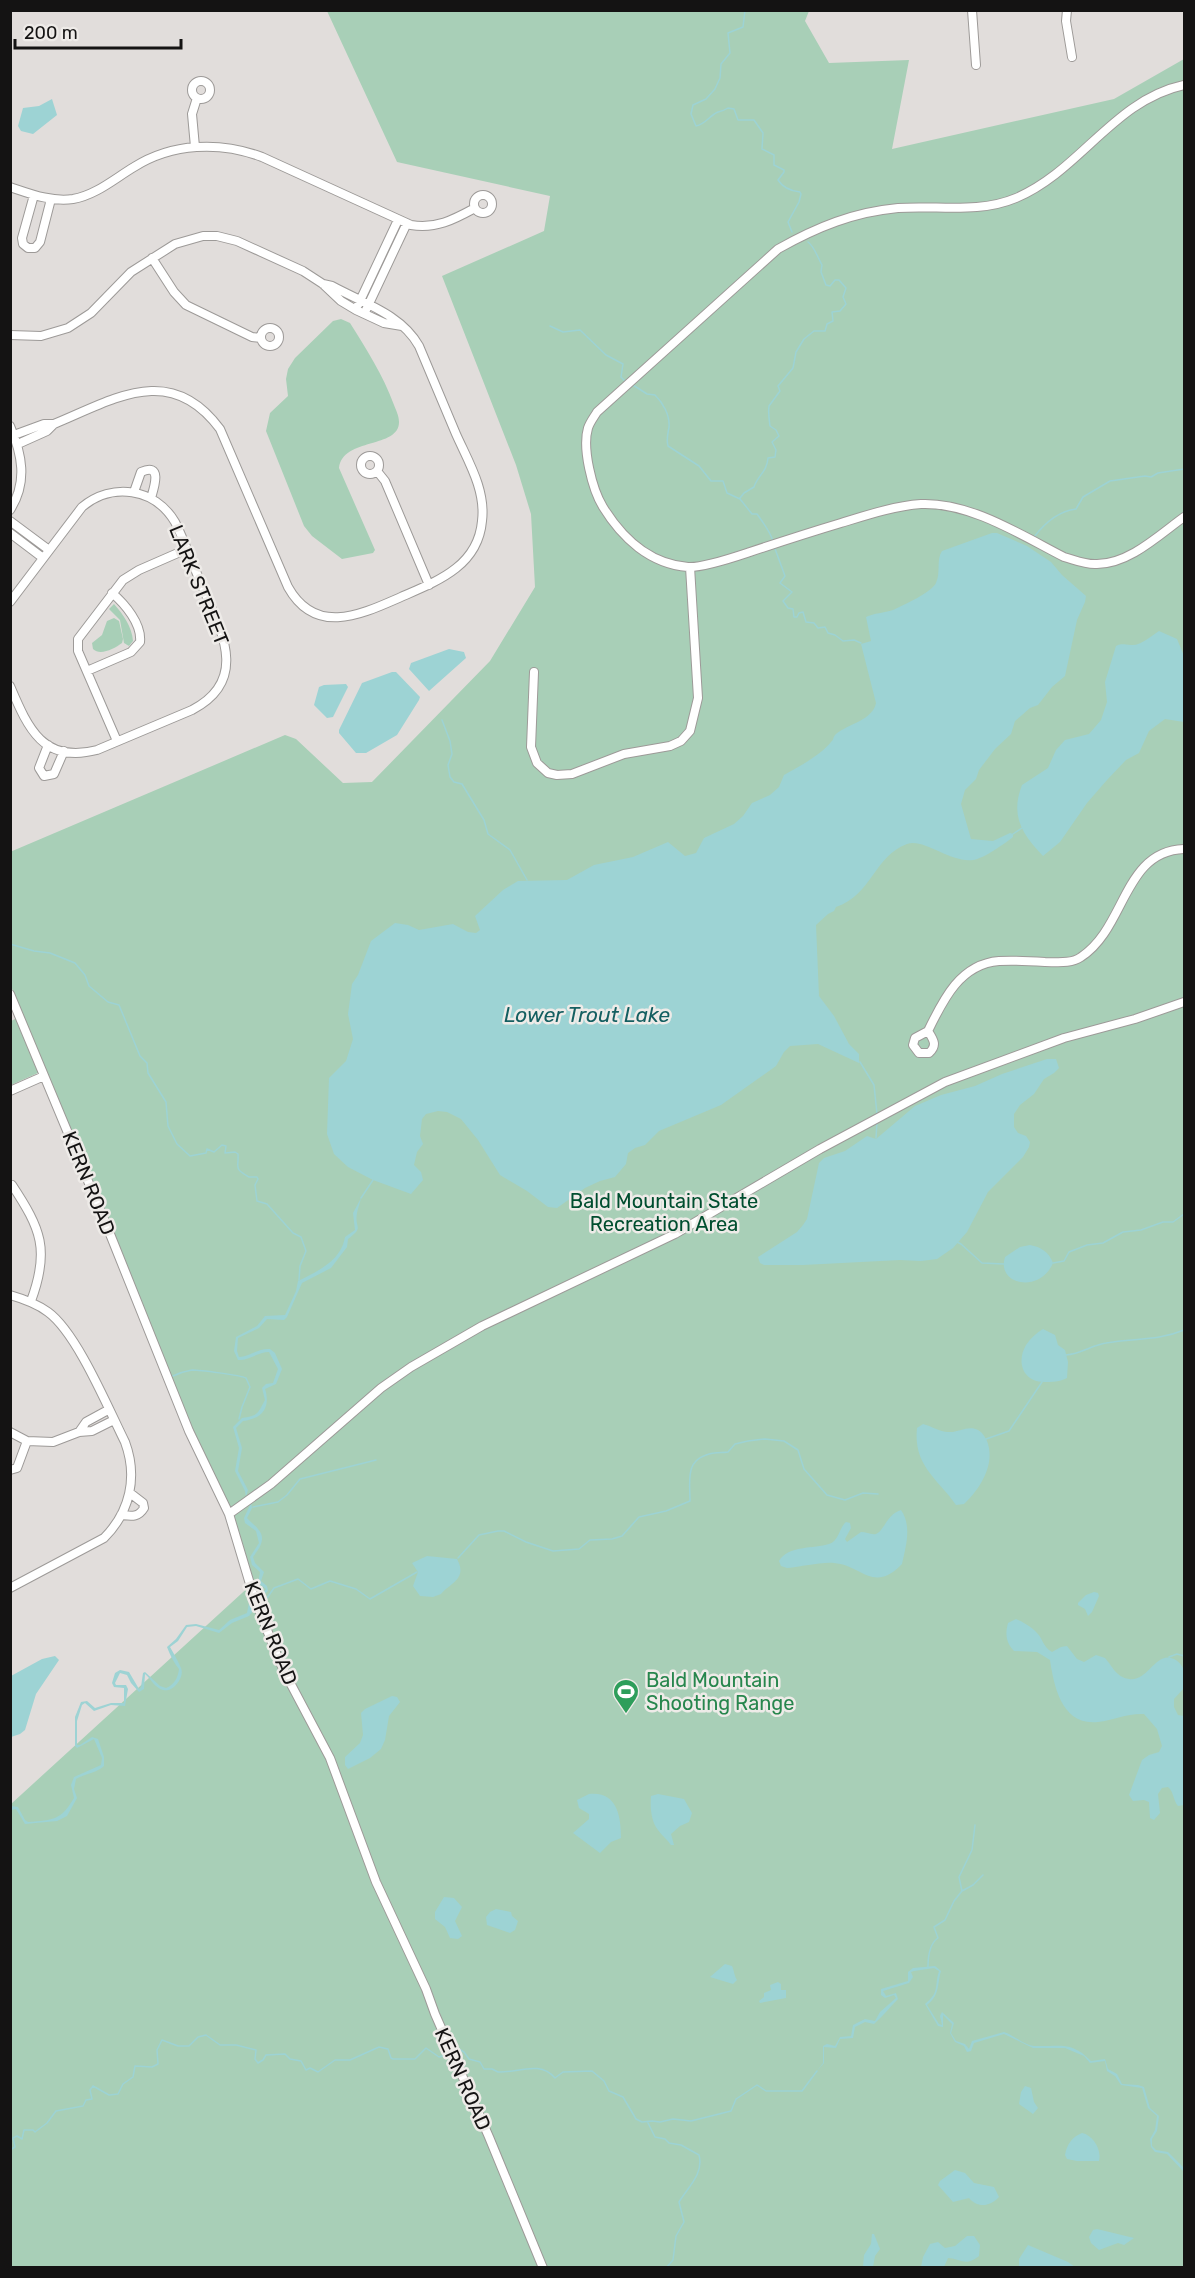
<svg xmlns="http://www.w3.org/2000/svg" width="1195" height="2278" font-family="Rubik,sans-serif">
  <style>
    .green { fill: #a8cfb7 }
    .water { fill: #9dd3d4 }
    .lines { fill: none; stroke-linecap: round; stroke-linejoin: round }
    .stream { stroke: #9dd3d4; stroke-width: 1.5 }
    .minor-casing { stroke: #9d9a98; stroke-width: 10 }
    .minor { stroke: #fff; stroke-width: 8 }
    .labels { text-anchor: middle; stroke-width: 5; stroke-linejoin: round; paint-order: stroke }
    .street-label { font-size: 20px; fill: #141313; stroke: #eeebe8 }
    .park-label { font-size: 20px; fill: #004e2f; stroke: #eeebe8 }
    .leisure-label { font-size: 20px; fill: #27864d; stroke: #eeebe8; text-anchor: start }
    .water-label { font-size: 21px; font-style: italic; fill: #145f61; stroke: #eeebe8 }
  </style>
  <rect width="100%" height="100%" fill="#e1dddb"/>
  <path class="green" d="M327,11H809L805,21L829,63L909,60L892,149L1114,99L1184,59V2267H11V1804L253,1583L162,1355L11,986L10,852L285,735L296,739L343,783L372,782L490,661L535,587L531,514L516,465L442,276L544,231L550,196L397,162Z
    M341,319L350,323C367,350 383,375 394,405C396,410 399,416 399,422C399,449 343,437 339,468L375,550L373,553L342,559L312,536L304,526L266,431L270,413L288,396L286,379L288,369L295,358L333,321Z
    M114,604C123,614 132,627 133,641L129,646L124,643L120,620L109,609Z
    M114,618L119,621L123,639L122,643C114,649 100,656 93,649L92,643L102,635L107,621Z
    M17,1018L40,1072L11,1085V1021Z"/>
  <path class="water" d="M52,99L57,115L33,134L21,131L18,126L23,108L39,106Z
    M992,533H997L1027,546L1051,562L1062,575L1086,596L1085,602L1077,620L1065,676L1052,687L1038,705L1030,708L1015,721L1011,734L995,749L979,770L976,779L965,790L961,804L971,839L993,841L1010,833L1013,834V837C1004,844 983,859 973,860C950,863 924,838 907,844C874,856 872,895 836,907L834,911L828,914L816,925L819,996L834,1016L849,1044L859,1054V1063L818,1044L790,1046L784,1052L776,1066L721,1105L659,1131L645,1145L635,1148L628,1153L626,1164L615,1177L600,1181L585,1188L557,1208L548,1207L527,1191L500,1175L478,1140L461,1119L447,1112L438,1111L426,1114L422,1119L420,1136L423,1144L417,1152L414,1165L421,1172L423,1180L411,1194L373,1180L348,1167L334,1154L327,1134L329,1078L346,1061L353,1039L348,1014L352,984L358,975L371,941L395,923L408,925L419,930L453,924L468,932L476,933L480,930L475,916L503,890L518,881L567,880L594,865L633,857L668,842L685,856L696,853L704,838L734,824L743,816L752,803L770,795L779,787L784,775C797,768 822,754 831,742C835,738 832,738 836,734C848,724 873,720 876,703L861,644L871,641L866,617C874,613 884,613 893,610C902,606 932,592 936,583C941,572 936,560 942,551Z
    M1159,631L1177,639L1184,656V722L1165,719L1149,731L1139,753L1126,760L1107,780L1087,803L1060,842L1043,856C1022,834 1010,816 1022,785L1048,768L1056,750L1065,740L1089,734L1101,720L1107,702L1105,682L1116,646C1123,643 1124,645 1131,645C1141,646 1151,636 1159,631Z
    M449,649L464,652L466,658L429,691L409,669L411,663Z
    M392,672H396L420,697L419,700L397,735L366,753H356L339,733V730L362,683Z
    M346,684L348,687L333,717L327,718L314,705L319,687L324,685Z
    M1047,1059H1056L1059,1068L1054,1073L1044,1079L1034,1094L1020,1105L1014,1114V1127L1018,1133L1026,1136L1030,1142L1029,1147L1023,1157L988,1192L967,1232L953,1248L937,1259L921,1261L900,1260L803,1265H764L760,1263L758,1257L797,1232L803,1225L807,1219L819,1163L824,1158L845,1151L867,1136L876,1139L915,1106L941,1095L975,1086L1002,1074Z
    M361,1198C360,1203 358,1208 357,1213C354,1229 365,1226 348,1239L347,1247L331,1268L302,1283L287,1317L284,1320L267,1319L259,1328L238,1338L237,1351L239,1357C249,1357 258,1348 270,1349L275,1353L282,1369L276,1384L265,1389C271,1407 262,1419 243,1421L236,1428L242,1448L238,1471L248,1490L246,1497L245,1491L235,1471L239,1448L233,1427L242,1418C258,1415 257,1415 265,1400L262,1388L266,1384L273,1383L278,1369L269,1352C258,1352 248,1361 238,1360L234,1351L236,1337L257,1326L265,1316L285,1315L296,1291L298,1281C318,1271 341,1261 345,1237L355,1230L353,1213Z
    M1030,1245C1041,1247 1049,1252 1053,1263C1040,1294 996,1285 1005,1257L1020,1247Z
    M1043,1329L1055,1335L1058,1345L1065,1350L1068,1362L1067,1378C1060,1382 1052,1382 1044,1382C1023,1382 1016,1362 1026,1345C1031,1338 1036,1333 1043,1329Z
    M923,1424C932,1426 941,1433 950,1432C959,1432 969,1425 978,1430C982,1432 985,1437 987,1441C996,1464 980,1489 964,1504L956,1505C938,1479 913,1466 917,1428Z
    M251,1503L252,1508L247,1518C250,1522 255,1525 258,1529C267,1539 259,1549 253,1557L255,1563L264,1572L261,1581L267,1586L268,1591L252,1605L253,1611L249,1616L232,1623L219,1633L196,1626L187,1627L178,1641L170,1647C174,1654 178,1661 181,1668C185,1677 173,1693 163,1690C155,1688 151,1679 145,1674L144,1689L139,1692L131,1683L127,1675L120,1673L115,1683L116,1685H126L128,1689L125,1706L111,1705L94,1711L85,1703L82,1705L77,1721V1745H80L92,1737L98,1739L104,1757V1766C99,1772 84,1774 76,1779L74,1789L77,1798L67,1816L57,1821L25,1824L16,1809L11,1810V1806L18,1807L25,1820L28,1822C54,1820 61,1820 74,1798L71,1785L74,1777L101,1765L102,1758L94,1739L77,1748L75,1746V1717L81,1702L87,1701L95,1708L111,1703H124V1688L114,1687L112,1683L115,1673L120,1670L129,1672L139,1689L141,1687L143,1673L145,1672L160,1686L166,1688C174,1685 178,1678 179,1669C174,1663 170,1655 167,1647L176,1639L186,1625L196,1624L219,1630L230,1620L247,1613L249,1603L258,1598L266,1589L258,1583L260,1572L252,1565L250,1557L259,1543L256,1531L245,1523L244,1518Z
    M901,1510C912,1526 906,1546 902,1564C873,1594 862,1565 834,1563C819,1562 802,1567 787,1568L781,1566L779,1561C788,1545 814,1549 829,1544C839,1541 839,1528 846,1522L850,1523L851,1528L845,1539L847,1542L861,1532C866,1532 871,1535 876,1534C884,1531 887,1514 901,1510Z
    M427,1556L457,1559C468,1579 450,1583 441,1594L433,1597L420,1596L413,1586L418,1572L412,1563Z
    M1094,1592L1098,1593L1099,1596L1092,1612L1088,1616L1085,1609L1078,1605V1603L1086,1595Z
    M1016,1619C1023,1622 1032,1627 1037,1633C1043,1639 1043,1647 1052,1652L1061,1647L1067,1646L1077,1659L1084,1662L1096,1655L1105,1658C1113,1667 1116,1677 1129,1679C1148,1682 1156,1650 1174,1659C1186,1665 1185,1676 1184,1688L1174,1699V1707L1178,1715L1184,1716V1805L1178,1806C1173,1800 1174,1792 1168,1787L1162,1788L1158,1794L1160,1813L1154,1820L1150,1818L1149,1802L1144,1800L1133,1801L1129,1795L1142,1760L1149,1755L1159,1752L1162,1746L1157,1729L1144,1714C1128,1713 1114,1720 1098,1722C1062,1726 1054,1687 1050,1660L1037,1652L1014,1651C1006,1643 1005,1634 1008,1623Z
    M55,1656L59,1660L36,1694L25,1730L20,1734L11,1737V1676L42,1659Z
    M392,1696L397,1697L400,1702L389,1716L385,1740L381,1749L370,1758L348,1769L345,1765V1757L360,1743L363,1735L361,1713L365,1709Z
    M589,1794C617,1791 621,1816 621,1838L611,1842L600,1853L573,1833L589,1819V1814L579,1808L577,1800Z
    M658,1794L684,1799L692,1813L689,1822L680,1826L671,1834L674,1845H671C667,1839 662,1836 658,1830C651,1821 650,1807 651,1796Z
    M444,1897L454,1898L462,1907L455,1921L462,1936L458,1939L450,1938L445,1927L435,1919V1912Z
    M496,1909L511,1912L512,1916L518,1921L515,1930L510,1933L487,1925L486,1917L490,1912Z
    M725,1964L732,1966C734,1970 734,1975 737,1980L733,1984L710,1977Z
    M935,1966L941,1971C937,1985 940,1995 927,2005L939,2024L942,2025L940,2016L942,2012L954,2023L951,2033L956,2041L965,2044L969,2049L972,2041L1004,2032C1014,2035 1023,2045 1034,2046C1059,2047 1071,2040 1091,2061L1105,2059L1108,2069L1117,2074L1122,2084L1138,2085L1144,2087L1150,2108L1159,2116L1157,2131L1152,2139V2146L1156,2150L1168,2152L1184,2168V2172L1167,2154L1155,2152L1151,2147L1150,2139L1155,2130L1157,2116L1148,2108L1142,2088L1121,2085L1115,2076L1107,2071L1105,2061L1090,2063L1084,2056L1065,2048H1033L1004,2034L974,2043L971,2051L967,2052L964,2046L955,2042L950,2033L952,2024L943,2015V2027L938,2026L925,2004C940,1992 934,1987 939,1971L934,1968L914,1971L911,1972L913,1977L909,1983L883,1991L886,1996L896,1993L898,1999C890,2007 882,2017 874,2024L865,2022L855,2027L853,2038L840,2039L836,2048L824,2047V2063L817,2071L823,2063V2046L827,2044L835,2046L840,2037L851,2036L853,2025L865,2019L875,2021L880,2012L896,1998L894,1995L885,1998L881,1995V1989L908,1981V1972L913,1968Z
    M778,1982L781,1984V1990H786V1998L760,2003L759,2001L764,1997V1993L771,1990L770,1985Z
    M1025,2086L1031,2088L1034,2102L1038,2108L1033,2114L1019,2104L1021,2092Z
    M1082,2133C1093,2135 1102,2150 1099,2161H1077L1067,2159L1065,2155C1067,2144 1072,2137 1082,2133Z
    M955,2170L965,2173L974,2183L994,2187L999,2197C990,2207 977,2208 969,2198L953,2202L938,2185L940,2181Z
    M1097,2229L1134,2238L1124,2245L1118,2243L1099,2250L1091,2243L1089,2237L1093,2230Z
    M872,2234H874L880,2249L875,2256L873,2267H863L864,2255L871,2244Z
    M967,2236H974L980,2245L979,2256C965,2267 962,2259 948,2258L944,2267H921L923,2257L930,2244L938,2242L945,2248L955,2246Z
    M1028,2245L1068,2262L1075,2267H1019V2259Z"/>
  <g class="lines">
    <path class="stream" d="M745,10L743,27L728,33L730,53L721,64L720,78L715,89L706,99L693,105L691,114L696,126C706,124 710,115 718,112C722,111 725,110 728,108L734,109L738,120H754L763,133L762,149L774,155V165L784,170V172L778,180C783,188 791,191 800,192L801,194L799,202L788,222L792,232
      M550,326L563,332L580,330L606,355L623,364L621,377L626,382
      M633,385L647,394L655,395C663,403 670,415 669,427C668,434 666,439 668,446L699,466L711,481H723L727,493L740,499L752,514H757C762,521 772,534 773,542
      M740,498L744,493L754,487C758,475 767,472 768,458L775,457L776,450L772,442L779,436L776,430L770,426C769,419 768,413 769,406L780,391L778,386L793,368L796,352L804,339L814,331H825L827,324L833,321L832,312L840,311L846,304L843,297L846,288L839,280H835L830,286L826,285L821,272L822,265C818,258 814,246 808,242
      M1034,537C1044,524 1059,511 1076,509L1083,497L1110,481L1145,476L1151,477L1158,473L1184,469
      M774,546L785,576L780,583L792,592L783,601L788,608L793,609L794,617H797L799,613L803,612L806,622L814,623L818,628L825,627L828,633L835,635L843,641L854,640L861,643
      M442,720L450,741L452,754L448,765L450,777L454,782L462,784L484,820L488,834L510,850L527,880
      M1013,834L1022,828
      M10,944L34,951L50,953L75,963L85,975L89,986L108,1002L119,1005L140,1056L147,1063L148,1073L166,1102L168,1126L177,1144L190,1156L206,1153L207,1149L214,1152L222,1145L226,1146L225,1153L235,1152L238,1154C239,1168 233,1168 249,1177H257L258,1179L255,1185L257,1201L267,1204L293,1233L301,1237L306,1251L300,1266L299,1280
      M860,1062L874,1085L877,1114
      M876,1138L877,1122
      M361,1198L373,1180
      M957,1242L961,1244L982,1263L1004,1264
      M1053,1263L1064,1261L1069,1252L1087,1245L1103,1243L1123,1232L1141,1230L1163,1222H1173L1184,1214
      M1066,1355C1081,1354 1092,1345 1106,1343C1134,1338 1158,1341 1184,1330
      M173,1376C179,1373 186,1371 192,1370C199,1370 240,1375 246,1378L250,1387L242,1407L239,1419
      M986,1439L1009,1431L1042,1382
      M253,1507L278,1502L287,1495L300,1479L376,1460
      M458,1558L479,1535L498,1531H504L526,1542L553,1551L579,1549L590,1540L612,1539L622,1536L639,1517L666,1511L690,1501C690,1479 684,1458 714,1453C719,1452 723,1453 728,1452L735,1444L748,1441L765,1439L784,1441L798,1450L804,1469L827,1495L845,1500L863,1493L878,1494
      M262,1598H267L274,1588L298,1579L311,1589L330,1581L356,1589L370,1599L417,1572
      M1169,1657L1177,1654L1184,1656
      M962,1891L959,1877L972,1850L975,1825
      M928,1967C928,1957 929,1944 938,1938L934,1927L945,1920L954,1901L962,1891L973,1885L983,1875
      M456,2050L459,2049L464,2052L469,2059L480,2062L484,2069H492L498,2072C519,2073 539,2060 555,2078L563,2072L592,2071L604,2081L609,2091L623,2097L636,2119L642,2122L652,2121L660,2122L673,2119L691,2121L731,2111L736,2099L757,2085L766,2091H802L817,2071
      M648,2123L655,2137L665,2139L669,2143L681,2145L699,2155C704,2174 688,2187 679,2202L684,2222L676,2236L673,2260L666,2268
      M10,2150L15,2147L13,2138L17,2136L22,2139L24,2130H33L35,2132L47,2123L56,2111L83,2106L86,2100L92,2099L90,2090L93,2086L109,2095L118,2094L123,2084L133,2077L135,2066L152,2067L158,2064L157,2050L162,2040L178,2046H189L198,2037L206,2035L220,2045H236L256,2050L255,2059L258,2063L263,2060L266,2055L285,2054L290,2059L301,2061L306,2070L310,2068L318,2072L335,2060H350L379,2047L388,2049L391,2058L393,2059H415L426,2048L439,2057L449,2054"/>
    <defs>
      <path id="minor" d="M972,10L976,65
        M1067,10L1066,21L1072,57
        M192 90a9 9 0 1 1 18 0a9 9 0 1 1-18 0Z
        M1184,85C1114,100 1080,171 1016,198C978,214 937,205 898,208C854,212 817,227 778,249L597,412C594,417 590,422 588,428C582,448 592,489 603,507C622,538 650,564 688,567C703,568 735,557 750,552C780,542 811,532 841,523C867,515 894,506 921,504C970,502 1021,535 1064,557C1075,560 1086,565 1097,564C1129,564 1159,535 1184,517
        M195,147L192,114L197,98
        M10,187C31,194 51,202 73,199C96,195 114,179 134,167C172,143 220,141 262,157L411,225C436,229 453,220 475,208
        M34,195L22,238L23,244L28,248H35L40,242L51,199
        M474 204a9 9 0 1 1 18 0a9 9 0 1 1-18 0Z
        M152,258L174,292L186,305L252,337L261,338
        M358,305L398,220
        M366,310L407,223
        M261 337a9 9 0 1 1 18 0a9 9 0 1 1-18 0Z
        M10,335L41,336L68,328L91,313L131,272L175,244L203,236H217L237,241L303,271L323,284L341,301L356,310L384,323L402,326
        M10,426C22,454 28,482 10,510
        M14,435L44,424H54C113,400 170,361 220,429L288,587C316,637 362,614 401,597C438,581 478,566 482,521C486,490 468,461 456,434C444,405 431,375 419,346C401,314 363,303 332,286L323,284
        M18,444L47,431L54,424
        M361 465a9 9 0 1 1 18 0a9 9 0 1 1-18 0Z
        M377,471L385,481L429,585
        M134,492L141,472C163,462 154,488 151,498
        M10,521L49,550
        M10,533L43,558
        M10,602L82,507C112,482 155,488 175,522C185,542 193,565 202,586C221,630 250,680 192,710L97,750C43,764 28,728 10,686
        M87,671L131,652L140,642C142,624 125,604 112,593
        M534,672L531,747L537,763L548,773L557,775L572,774L624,754L670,746L681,741L690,731L698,698L690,567
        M117,741L78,651V639L123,580L139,570L187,549
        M48,745L39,768L44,776L54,774L64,751
        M10,994L108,1229L189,1431L229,1514L253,1594L276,1653L285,1673L330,1758L376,1882L426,1989L435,2014L489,2137L543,2268
        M928,1031C943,1000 960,964 999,961C1014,960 1030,961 1045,962C1057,962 1071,964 1081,957C1126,928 1123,851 1184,849
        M928,1031C933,1039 938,1045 929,1053H919L913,1045L915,1038Z
        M10,1091L44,1076
        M12,1185C41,1229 50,1250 31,1301
        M10,1295C24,1299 36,1303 48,1312C77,1333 108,1408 125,1442C138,1477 130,1512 104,1538L10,1588
        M10,1432L27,1441L53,1442L79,1432L92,1431L114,1420
        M79,1432L86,1422L108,1410
        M10,1470L17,1468L27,1441
        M229,1514L271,1484L381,1388L411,1367L482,1326L675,1234L820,1149L945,1082L1064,1038L1135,1019L1184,1002
        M121,1515C131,1516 138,1518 144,1508L143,1503L130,1493"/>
    </defs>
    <use href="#minor" class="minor-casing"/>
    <use href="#minor" class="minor"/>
  </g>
  <defs>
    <symbol id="stadium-pin" viewBox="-11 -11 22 30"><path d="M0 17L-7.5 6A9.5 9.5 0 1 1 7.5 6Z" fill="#2e9e5b" stroke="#eeebe8"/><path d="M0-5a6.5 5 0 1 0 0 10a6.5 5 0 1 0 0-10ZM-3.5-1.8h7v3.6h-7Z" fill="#fff"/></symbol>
  </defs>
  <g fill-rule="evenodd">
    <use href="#stadium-pin" x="611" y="1677" width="30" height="40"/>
  </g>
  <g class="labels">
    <g class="street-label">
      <text transform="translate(199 585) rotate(68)" y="7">LARK STREET</text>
      <text transform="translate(89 1183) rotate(68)" y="7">KERN ROAD</text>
      <text transform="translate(271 1633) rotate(68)" y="7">KERN ROAD</text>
      <text transform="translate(463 2079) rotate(66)" y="7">KERN ROAD</text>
    </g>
    <g class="park-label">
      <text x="664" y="1208">Bald Mountain State<tspan x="664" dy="23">Recreation Area</tspan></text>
    </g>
    <g class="leisure-label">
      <text x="646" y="1687">Bald Mountain<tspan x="646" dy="23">Shooting Range</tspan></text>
    </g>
    <g class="water-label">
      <text x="587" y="1022">Lower Trout Lake</text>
    </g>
  </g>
  <rect width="1195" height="2278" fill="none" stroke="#141313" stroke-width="24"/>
  <path d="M15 39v9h166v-9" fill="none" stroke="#141313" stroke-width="3"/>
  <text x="24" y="39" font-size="18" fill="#141313" stroke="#eeebe8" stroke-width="4.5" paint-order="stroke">200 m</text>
</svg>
